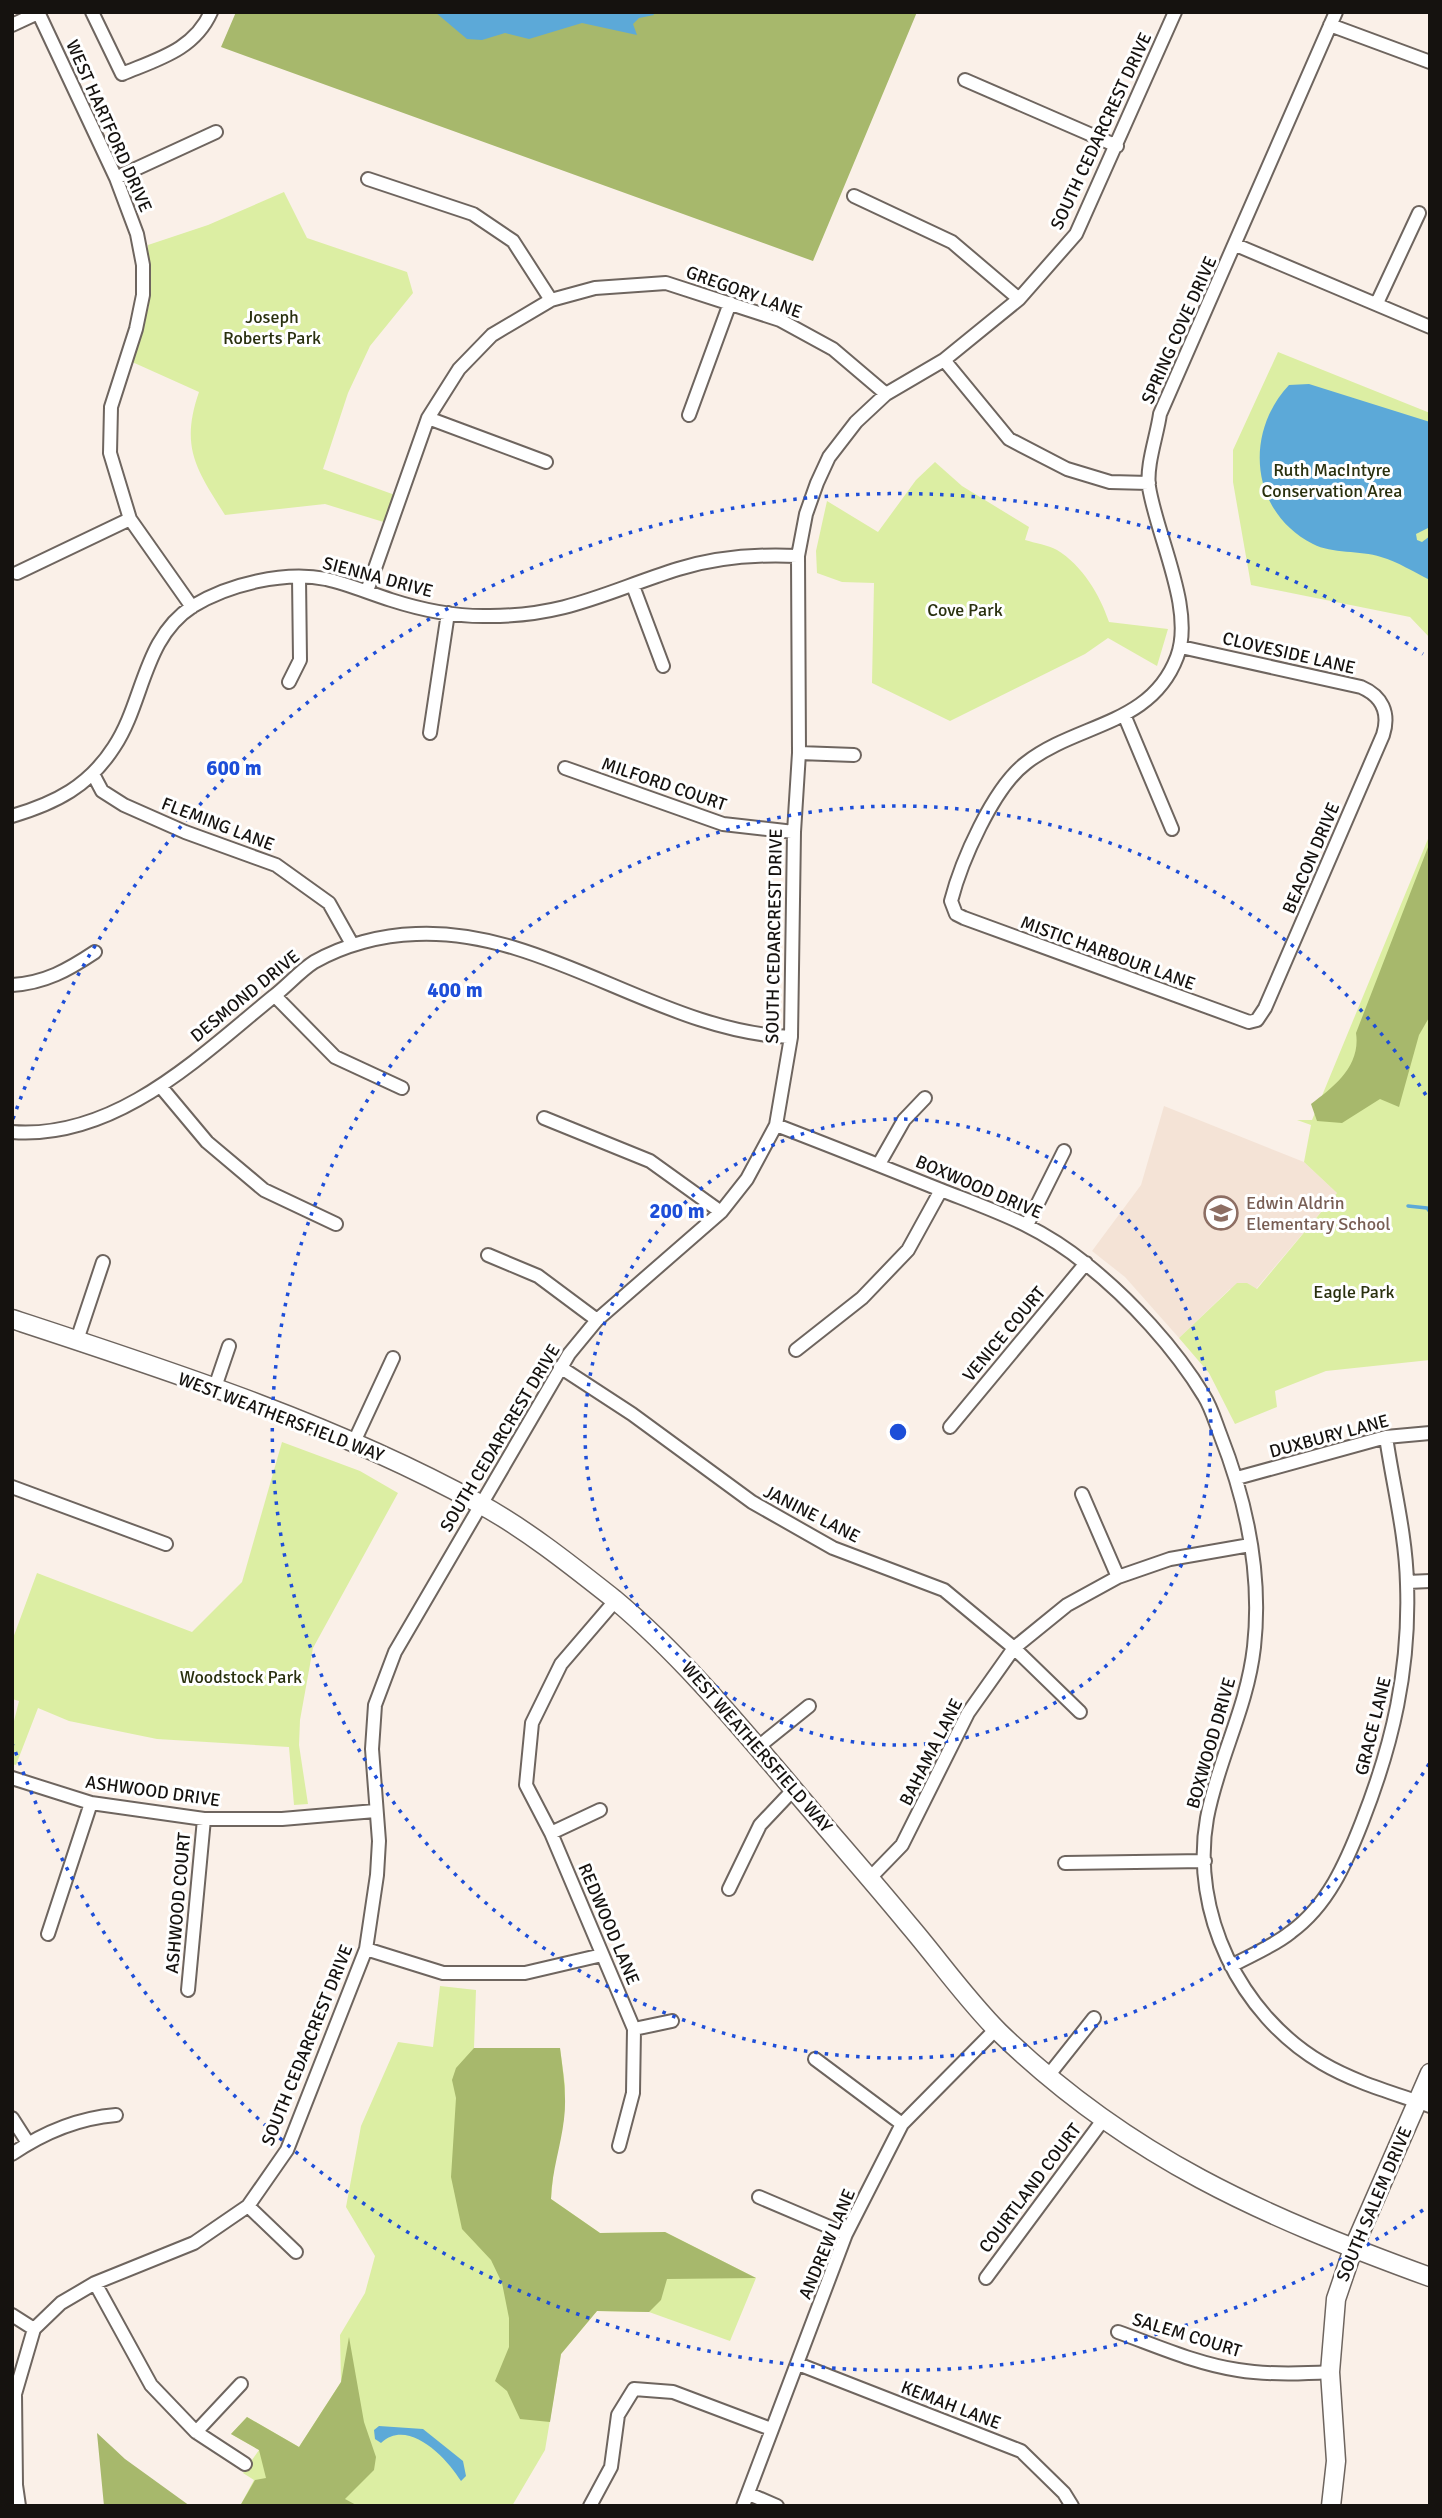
<svg xmlns="http://www.w3.org/2000/svg" width="1442" height="2518" font-family="Signika,sans-serif">
  <style>
    .built { fill: #f4e3d6 }
    .green { fill: #dceea3 }
    .forest { fill: #a7b86c }
    .water { fill: #5ca9d8 }
    .lines { fill: none; stroke-linecap: round; stroke-linejoin: round }
    .stream { stroke: #5ca9d8; stroke-width: 3.5 }
    .street-casing { stroke: #6e655f; stroke-width: 16 }
    .secondary-casing { stroke: #6e655f; stroke-width: 21 }
    .street { stroke: #fff; stroke-width: 12 }
    .secondary { stroke: #fff; stroke-width: 18 }
    .ring { fill: none; stroke: #1d4ed8; stroke-width: 3.5; stroke-dasharray: 3.5 7 }
    .labels { text-anchor: middle; stroke-width: 6; stroke-linejoin: round; paint-order: stroke }
    .street-label { font-size: 18px; fill: #15120f; stroke: #fff }
    .park-label { font-size: 18px; fill: #29300e; stroke: #fff }
    .education-label { font-size: 18px; fill: #785e54; stroke: #fff; text-anchor: start }
    .centre { fill: #1d4ed8; stroke: #fff; stroke-width: 3.5 }
    .ring-label { font-size: 21px; text-anchor: middle; font-weight: bold; fill: #1d4ed8; stroke: #fff; stroke-width: 6; stroke-linejoin: round; paint-order: stroke }
  </style>
  <rect width="100%" height="100%" fill="#faf0e8"/>
  <path class="built" d="M1164,1106L1304,1162L1337,1193L1256,1289H1230L1179,1338L1125,1277L1092,1251L1141,1185Z"/>
  <path class="green" d="M284,192L307,238L407,272L413,293L370,346L348,393L323,469L395,495L390,524L325,504L225,515C196,469 180,447 199,392L130,361L149,306L148,245L208,225Z
    M1278,352L1430,413V638L1410,617L1251,585L1233,482V450Z
    M935,462L962,486L1029,527L1025,540C1035,543 1048,545 1057,550C1082,565 1100,595 1109,622L1168,629L1157,666L1108,638L1085,654L950,721L872,683L874,583L842,582L817,573L816,551L827,501L878,532L916,480Z
    M1430,834V1360L1326,1371L1275,1391L1277,1407L1235,1424L1209,1373L1179,1338L1237,1283H1247L1257,1289L1337,1193L1304,1162L1311,1125L1297,1120H1312Z
    M282,1442L360,1471L398,1493L313,1648L300,1720L299,1745L308,1804L294,1805L289,1747L157,1739L69,1721L38,1708L16,1765L12,1764V1729L19,1701L12,1699V1641L37,1573L192,1632L242,1582Z
    M440,1986L476,1990L474,2048H560L565,2085L564,2119L555,2154L551,2199L600,2233L665,2232L756,2278L730,2341L649,2312L597,2311L561,2354L545,2450L512,2506H240L254,2480L243,2473L259,2450L231,2434L247,2417L299,2447L341,2382L340,2335L365,2293L375,2256L346,2207L361,2126L398,2042L433,2047Z"/>
  <path class="forest" d="M236,12H917L813,261L221,47Z
    M1430,842V1016L1419,1035L1399,1107L1380,1099L1342,1123L1317,1121L1311,1104C1334,1087 1361,1066 1356,1033Z
    M474,2048H560C563,2072 567,2095 564,2119C561,2146 552,2170 551,2199L600,2233L665,2232L756,2278L667,2279L661,2300L649,2312L597,2311L561,2354L550,2422L520,2419L507,2391L495,2381L509,2347V2318L502,2283L491,2260L462,2229L451,2177L456,2098L452,2080L456,2068Z
    M349,2337L364,2422L376,2457L374,2470L345,2499L358,2506H240L255,2480L266,2478L259,2450L231,2434L247,2417L299,2447L341,2382Z
    M97,2433L125,2459L190,2506H104Z"/>
  <path class="water" d="M435,12H652L654,15L639,18L633,24L637,35L582,23L529,39L505,33L482,40L467,39Z
    M1309,384L1430,422V527L1416,534L1417,540L1422,542L1430,536V580C1414,572 1398,562 1381,557C1360,550 1332,554 1313,544C1250,512 1244,433 1289,385Z
    M379,2426L423,2429L463,2461L466,2476L461,2481C447,2458 408,2417 381,2443L375,2439L374,2430Z"/>
  <g class="lines">
    <path class="stream" d="M1408,1206L1427,1208L1430,1212"/>
    <defs>
      <path id="street" d="M38,12L116,178L137,234L143,265V295L136,329L111,407L110,453L130,519L192,607
        M92,12L122,74C158,59 194,50 211,12
        M12,25L40,12
        M1330,25L1430,62
        M965,80L1117,146
        M116,178L216,132
        M368,179L473,214L513,241L551,300
        M854,196L952,242L1019,299
        M1236,245L1430,327
        M1377,303L1419,213
        M944,360L1009,439L1067,469L1110,482L1149,483
        M689,415L730,303
        M428,418L546,462
        M17,573L130,519
        M633,586L663,666
        M367,591L428,418L459,369L492,335L551,300L595,288L666,283L780,320L833,349L886,394
        M1181,647L1361,687C1382,696 1390,713 1383,735L1265,1008L1257,1020L1249,1022L964,918L956,914L951,901C961,862 993,788 1026,763C1077,723 1151,726 1177,657C1195,610 1157,537 1149,487C1146,465 1157,436 1160,414L1336,12
        M289,682L300,660L299,577
        M1125,717L1172,829
        M430,733L448,613
        M799,753L854,755
        M565,768L723,824L794,832
        M93,774L102,791L124,805L185,832L276,865L329,903L352,944
        M12,816C56,803 89,786 114,747C144,702 143,638 193,606C229,584 284,571 326,579C348,584 369,593 391,600C422,610 457,617 490,616C567,616 608,591 678,569C717,557 758,554 798,556
        M12,985C45,983 68,970 95,952
        M275,996L335,1057L402,1088
        M161,1087L207,1142L264,1190L336,1224
        M544,1118L650,1161L721,1212
        M776,1125C831,1146 886,1168 941,1190C997,1212 1038,1225 1086,1264C1130,1299 1175,1348 1204,1396C1211,1407 1215,1421 1220,1434C1246,1500 1262,1575 1254,1647C1247,1709 1218,1759 1207,1818C1190,1912 1240,2015 1322,2063C1356,2083 1394,2093 1430,2106
        M12,1132C116,1140 199,1057 274,996C287,986 300,971 314,962C344,945 381,935 416,934C546,928 660,1032 791,1037
        M879,1164L904,1120L925,1098
        M1028,1223L1064,1151
        M488,1255L538,1276L597,1320
        M77,1340L103,1262
        M796,1350L862,1298L908,1250L941,1190
        M560,1367L632,1414L752,1502L833,1548L944,1590L1014,1648L1080,1712
        M214,1390L229,1346
        M950,1427L1086,1263
        M354,1442L393,1358
        M1237,1478L1386,1437L1430,1433
        M12,1487L166,1544
        M1082,1494L1118,1577
        M1407,1582L1430,1581
        M615,1601L561,1664L532,1723L526,1785L551,1833L634,2029L633,2093L619,2146
        M758,1747L809,1706
        M12,1778L91,1803L204,1819H282L375,1811
        M551,1833L600,1810
        M1065,1863L1205,1861
        M870,1878L902,1845L968,1713L1014,1648L1067,1605L1118,1577L1170,1559L1250,1545
        M729,1889L760,1825L794,1789
        M48,1934L91,1803
        M366,1949L443,1973H525L602,1955
        M1231,1966C1251,1955 1274,1946 1291,1932C1328,1905 1346,1863 1362,1822C1393,1743 1410,1669 1407,1584C1406,1535 1393,1485 1386,1437
        M188,1990L204,1819
        M634,2029L672,2021
        M815,2059L902,2124
        M1048,2076L1094,2018
        M12,2118L28,2143
        M12,2154C43,2133 79,2118 116,2115
        M759,2197L846,2234
        M248,2206L296,2252
        M986,2278L1103,2120
        M95,2283L151,2385L196,2432L245,2464
        M12,2315L34,2329
        M1118,2332C1157,2346 1197,2364 1238,2370C1268,2375 1299,2374 1330,2372
        M798,2364L1021,2451L1064,2493L1072,2506
        M196,2432L241,2384
        M749,2494L777,2506
        M19,2506L16,2485L15,2394L34,2329L61,2303L95,2283L194,2243L248,2206L287,2150L366,1949L377,1875L379,1841L372,1749L375,1705L395,1652L569,1354L597,1320L721,1212L747,1179L776,1125L791,1037L794,832L799,753L798,556L806,514L817,483L829,457L856,422L886,394L944,360L1019,299L1076,234L1175,12
        M590,2506L611,2467L618,2415L634,2389L673,2392L771,2429
        M743,2506L846,2234L902,2124L996,2029"/>
      <path id="secondary" d="M12,1319C167,1370 335,1424 478,1503C526,1529 571,1565 614,1599C682,1656 737,1723 794,1790C832,1835 871,1879 908,1924C938,1959 966,1999 999,2032C1129,2158 1263,2216 1430,2277
        M1331,2506L1336,2461L1330,2372L1336,2299L1353,2249L1430,2073"/>
    </defs>
    <use href="#street" class="street-casing"/>
    <use href="#secondary" class="secondary-casing"/>
    <use href="#street" class="street"/>
    <use href="#secondary" class="secondary"/>
  </g>
  <g class="ring">
    <circle cx="898" cy="1432" r="313"/>
    <path d="M1429 1764A626 626 0 1 1 1429 1100"/>
    <path d="M1423 2210A939 939 0 0 1 13 1745M13 1119A939 939 0 0 1 1423 654"/>
  </g>
  <defs>
    <symbol id="school-ring" viewBox="-11 -11 22 22"><circle r="9.5" fill="#fff" stroke="#8d6e63" stroke-width="1.5"/><path d="M0-5L7-2L0 1L-7-2ZM-4 1L0 2.5L4 1V4Q0 6-4 4Z" fill="#8d6e63"/></symbol>
  </defs>
  <g fill-rule="evenodd">
    <use href="#school-ring" x="1202" y="1194" width="38" height="38"/>
  </g>
  <g class="labels">
    <g class="street-label">
      <text transform="translate(109 126) rotate(66)" y="6">WEST HARTFORD DRIVE</text>
      <text transform="translate(1101 131) rotate(-65)" y="6">SOUTH CEDARCREST DRIVE</text>
      <text transform="translate(744 292) rotate(20)" y="6">GREGORY LANE</text>
      <text transform="translate(1179 330) rotate(-66)" y="6">SPRING COVE DRIVE</text>
      <text transform="translate(378 577) rotate(15)" y="6">SIENNA DRIVE</text>
      <text transform="translate(1289 653) rotate(13)" y="6">CLOVESIDE LANE</text>
      <text transform="translate(664 784) rotate(19)" y="6">MILFORD COURT</text>
      <text transform="translate(218 824) rotate(21)" y="6">FLEMING LANE</text>
      <text transform="translate(1311 858) rotate(-67)" y="6">BEACON DRIVE</text>
      <text transform="translate(774 936) rotate(-89)" y="6">SOUTH CEDARCREST DRIVE</text>
      <text transform="translate(1108 953) rotate(20)" y="6">MISTIC HARBOUR LANE</text>
      <text transform="translate(245 996) rotate(-39)" y="6">DESMOND DRIVE</text>
      <text transform="translate(979 1187) rotate(23)" y="6">BOXWOOD DRIVE</text>
      <text transform="translate(1004 1334) rotate(-50)" y="6">VENICE COURT</text>
      <text transform="translate(281 1417) rotate(21)" y="6">WEST WEATHERSFIELD WAY</text>
      <text transform="translate(1329 1436) rotate(-15)" y="6">DUXBURY LANE</text>
      <text transform="translate(500 1438) rotate(-59)" y="6">SOUTH CEDARCREST DRIVE</text>
      <text transform="translate(812 1514) rotate(27)" y="6">JANINE LANE</text>
      <text transform="translate(1373 1726) rotate(-76)" y="6">GRACE LANE</text>
      <text transform="translate(1211 1743) rotate(-74)" y="6">BOXWOOD DRIVE</text>
      <text transform="translate(757 1747) rotate(49)" y="6">WEST WEATHERSFIELD WAY</text>
      <text transform="translate(931 1752) rotate(-63)" y="6">BAHAMA LANE</text>
      <text transform="translate(153 1791) rotate(8)" y="6">ASHWOOD DRIVE</text>
      <text transform="translate(178 1903) rotate(-85)" y="6">ASHWOOD COURT</text>
      <text transform="translate(609 1924) rotate(67)" y="6">REDWOOD LANE</text>
      <text transform="translate(307 2045) rotate(-68)" y="6">SOUTH CEDARCREST DRIVE</text>
      <text transform="translate(1030 2188) rotate(-53)" y="6">COURTLAND COURT</text>
      <text transform="translate(1374 2204) rotate(-67)" y="6">SOUTH SALEM DRIVE</text>
      <text transform="translate(827 2244) rotate(-67)" y="6">ANDREW LANE</text>
      <text transform="translate(1187 2335) rotate(17)" y="6">SALEM COURT</text>
      <text transform="translate(951 2405) rotate(21)" y="6">KEMAH LANE</text>
    </g>
    <g class="park-label">
      <text x="272" y="323">Joseph<tspan x="272" dy="21">Roberts Park</tspan></text>
      <text x="1332" y="476">Ruth MacIntyre<tspan x="1332" dy="21">Conservation Area</tspan></text>
      <text x="965" y="616">Cove Park</text>
      <text x="1354" y="1298">Eagle Park</text>
      <text x="241" y="1683">Woodstock Park</text>
    </g>
    <g class="education-label">
      <text x="1246" y="1209">Edwin Aldrin<tspan x="1246" dy="21">Elementary School</tspan></text>
    </g>
  </g>
  <circle cx="898" cy="1432" r="10" class="centre"/>
  <g class="ring-label">
    <text x="234" y="775">600 m</text>
    <text x="455" y="997">400 m</text>
    <text x="677" y="1218">200 m</text>
  </g>
  <rect width="1442" height="2518" fill="none" stroke="#15120f" stroke-width="28"/>
</svg>
